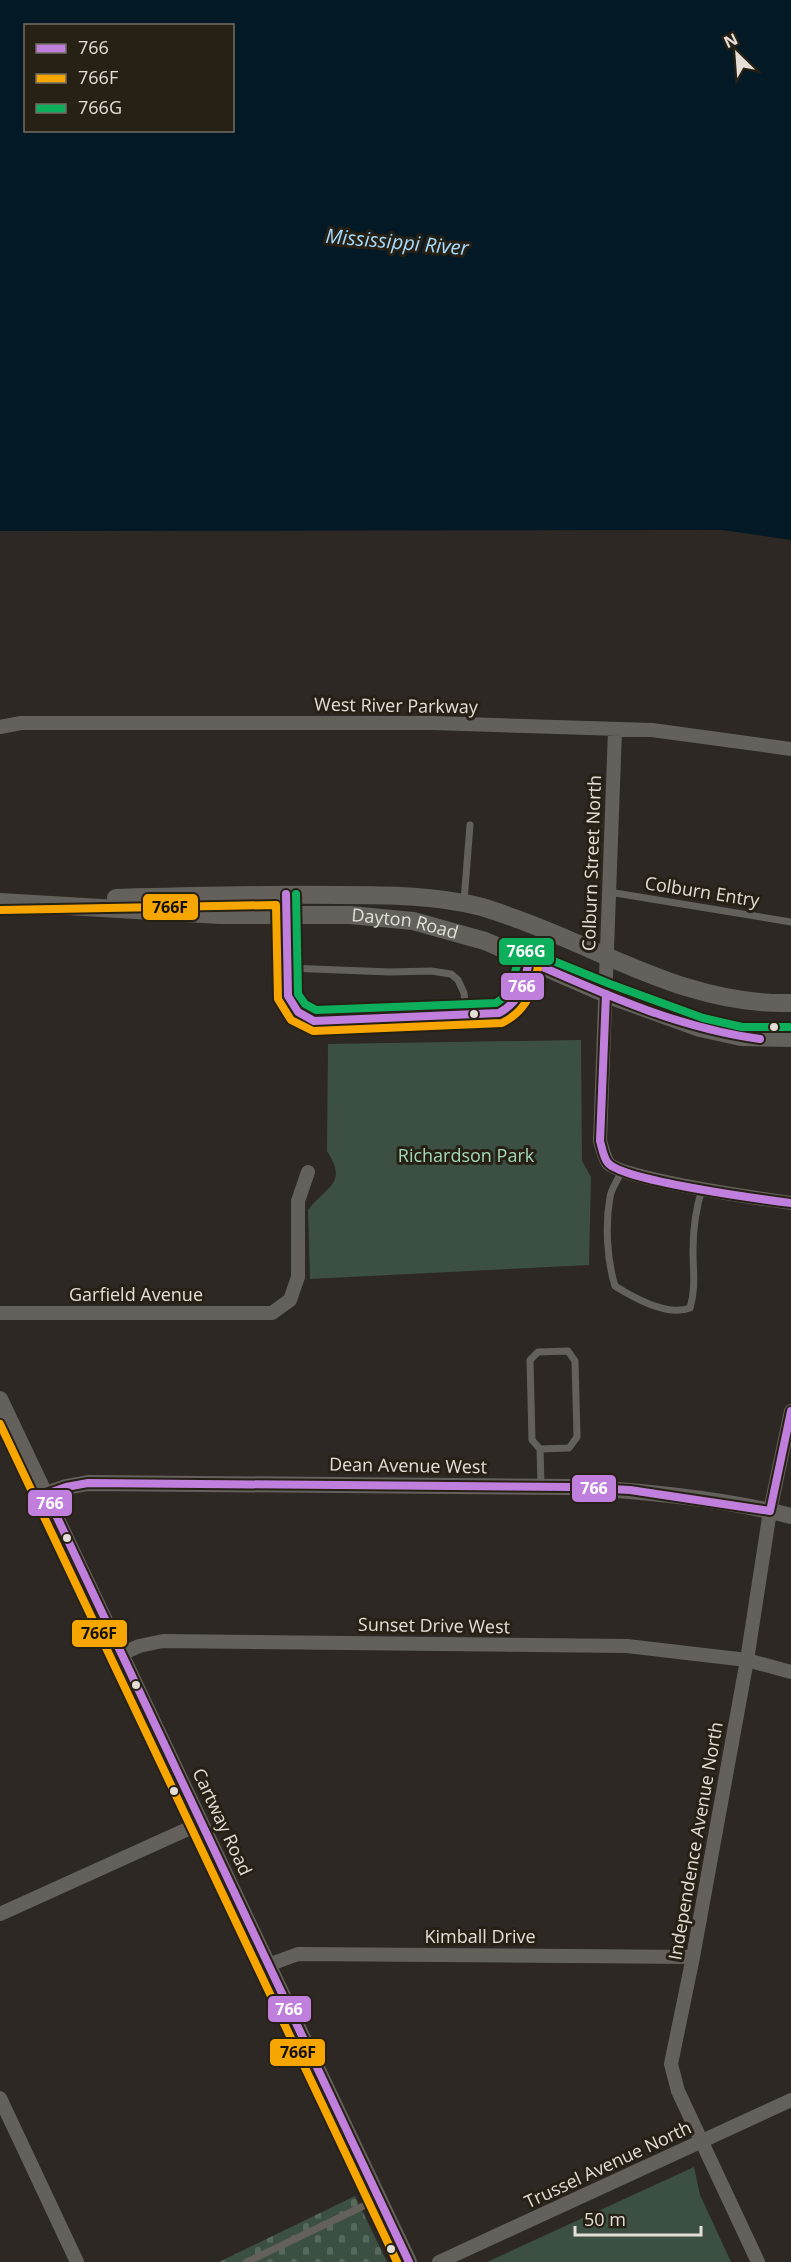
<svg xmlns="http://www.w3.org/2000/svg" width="791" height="2262" font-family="'Open Sans',sans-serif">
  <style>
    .green { fill: #3b5042 }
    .cemetery { fill: url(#cemetery-stones) }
    .water { fill: #041926; fill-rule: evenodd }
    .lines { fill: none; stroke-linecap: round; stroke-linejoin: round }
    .service { stroke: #64605c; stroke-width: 7 }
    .minor { stroke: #64605c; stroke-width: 14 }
    .tertiary { stroke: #64605c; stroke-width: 16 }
    .secondary { stroke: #64605c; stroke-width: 18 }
    .bus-1-casing { stroke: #272015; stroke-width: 12 }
    .bus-2-casing { stroke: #272015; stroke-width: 12 }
    .bus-3-casing { stroke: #272015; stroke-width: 12 }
    .bus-1 { stroke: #c07fdc; stroke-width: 8 }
    .bus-2 { stroke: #f7a600; stroke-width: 8 }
    .bus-3 { stroke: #0daf5c; stroke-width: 8 }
    .bus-dot { fill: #e4ded7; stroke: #272015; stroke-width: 2 }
    .labels { text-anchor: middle; stroke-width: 6; stroke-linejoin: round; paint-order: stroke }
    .street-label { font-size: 18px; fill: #e4ded7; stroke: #272015 }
    .park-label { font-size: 18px; fill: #a2dab9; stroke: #272015 }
    .water-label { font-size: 20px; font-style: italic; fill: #a5dcff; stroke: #272015 }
    .line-badge { stroke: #272015; stroke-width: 2 }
    .badge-label { font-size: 16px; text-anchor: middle; font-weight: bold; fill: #fff }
    .pale-badge-label { font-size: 16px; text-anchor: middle; font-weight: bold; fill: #111 }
  </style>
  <defs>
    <pattern id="cemetery-stones" width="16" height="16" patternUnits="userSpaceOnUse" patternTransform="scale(1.5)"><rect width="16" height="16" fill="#3b5042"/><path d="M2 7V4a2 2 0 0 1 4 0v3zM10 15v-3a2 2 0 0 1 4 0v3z" fill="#57695d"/></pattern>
  </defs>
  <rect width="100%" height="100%" fill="#2d2823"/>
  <path class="green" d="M581,1040L582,1161L591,1177L589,1265L310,1279L308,1210C325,1187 349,1184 327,1151L328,1044Z
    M694,2167L700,2195L731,2262H487Z"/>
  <path class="cemetery" d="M355,2196L387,2262H219Z"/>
  <path class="water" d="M0,0H791V540L723,530L0,531ZM26,26H232V130H26Z"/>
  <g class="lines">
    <path class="service" d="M609,892L791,922
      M464,901L470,825
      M285,915L288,996C294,1010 300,1016 314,1021L499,1013C524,1002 523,985 529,961
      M287,968L390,972L431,971L451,974L458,980L464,993L466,1014
      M621,1172C618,1180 611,1189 610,1197C605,1225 607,1260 615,1286C634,1298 667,1317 690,1308C696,1288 693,1271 693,1251C693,1230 696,1208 702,1189
      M540,1449L569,1448L577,1437L575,1361L568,1351L538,1352L530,1360L532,1440L540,1449L541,1485
      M247,2262L378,2199"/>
    <path class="minor" d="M0,727L21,723H433L652,730L791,749
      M615,730L600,1141C602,1147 604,1157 608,1163C620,1179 763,1199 791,1203
      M0,1313H272L290,1300L298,1277V1201L308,1172
      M121,1654L139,1646L163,1641L627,1646L747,1660L791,1672
      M0,1914L201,1823
      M268,1965L298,1954L693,1957
      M0,2098L77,2262
      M439,2262L791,2100
      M758,2262L678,2091L671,2064L693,1957L747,1660L770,1511L791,1411"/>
    <path class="tertiary" d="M0,1399L409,2262
      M46,1494L66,1487L88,1483L572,1487C644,1491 721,1498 791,1516"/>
    <g class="secondary">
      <path d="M116,898C190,896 264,894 338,895C386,895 435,895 482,907C496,911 511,917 525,922C613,955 693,1006 791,1003"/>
      <path id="s1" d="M0,902L220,915H350L413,921L485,941L606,994L700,1028L741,1037L791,1038"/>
    </g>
    <defs>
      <path id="bus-1" d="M286,894L288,996L298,1012L314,1021L499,1013C521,1001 524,984 529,961C604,994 678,1028 760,1039
        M606,994L600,1141C602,1147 603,1157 608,1163C624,1181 760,1199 791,1203
        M409,2262L46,1494L66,1487L88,1483L572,1487L630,1490L770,1511L791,1411"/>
      <path id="bus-2" d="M0,910L276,905L278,999L291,1020L313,1031L502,1023C528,1010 533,990 539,963
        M0,1424L397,2262"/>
      <path id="bus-3" d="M296,894L298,994L305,1004L316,1010L496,1003L506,996L511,988L519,957L523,952L529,951L610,984L703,1018L742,1027H791"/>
    </defs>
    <use href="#bus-1" class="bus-1-casing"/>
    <use href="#bus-2" class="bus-2-casing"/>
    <use href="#bus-3" class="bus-3-casing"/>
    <use href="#bus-1" class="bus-1"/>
    <use href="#bus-2" class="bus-2"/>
    <use href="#bus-3" class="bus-3"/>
  </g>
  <g class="bus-dot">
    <circle cx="474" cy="1014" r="5"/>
    <circle cx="774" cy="1027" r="5"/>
    <circle cx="67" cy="1538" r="5"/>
    <circle cx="136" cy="1685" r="5"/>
    <circle cx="174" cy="1791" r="5"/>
    <circle cx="391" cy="2249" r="5"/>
  </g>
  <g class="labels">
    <g class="street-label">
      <text transform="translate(396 706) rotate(1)" y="6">West River Parkway</text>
      <text transform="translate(592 863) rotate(-88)" y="6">Colburn Street North</text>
      <text transform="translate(702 892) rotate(9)" y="6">Colburn Entry</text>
      <text dy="6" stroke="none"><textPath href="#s1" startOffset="406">Dayton Road</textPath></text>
      <text x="136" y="1301">Garfield Avenue</text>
      <text transform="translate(408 1466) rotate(1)" y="6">Dean Avenue West</text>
      <text transform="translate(434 1626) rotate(1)" y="6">Sunset Drive West</text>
      <text transform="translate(222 1822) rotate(65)" y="6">Cartway Road</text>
      <text transform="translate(696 1841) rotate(-80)" y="6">Independence Avenue North</text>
      <text x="480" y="1943">Kimball Drive</text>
      <text transform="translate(608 2165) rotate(-25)" y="6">Trussel Avenue North</text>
    </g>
    <g class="park-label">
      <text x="466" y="1162">Richardson Park</text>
    </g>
    <g class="water-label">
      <text transform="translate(397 242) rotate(5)" y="7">Mississippi River</text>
    </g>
  </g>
  <g class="line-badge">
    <rect x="142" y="893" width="57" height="28" rx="6" fill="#f7a600"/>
    <rect x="498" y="937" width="57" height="29" rx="6" fill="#0daf5c"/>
    <rect x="500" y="972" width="45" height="29" rx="6" fill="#c07fdc"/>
    <rect x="571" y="1474" width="46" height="29" rx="6" fill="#c07fdc"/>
    <rect x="27" y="1489" width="46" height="28" rx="6" fill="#c07fdc"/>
    <rect x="71" y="1619" width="57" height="29" rx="6" fill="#f7a600"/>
    <rect x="267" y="1995" width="45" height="28" rx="6" fill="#c07fdc"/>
    <rect x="269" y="2038" width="57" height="29" rx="6" fill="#f7a600"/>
  </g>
  <g class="badge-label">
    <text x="526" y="957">766G</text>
    <text x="522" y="992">766</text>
    <text x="594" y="1494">766</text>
    <text x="50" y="1509">766</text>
    <text x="289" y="2015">766</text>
  </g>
  <g class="pale-badge-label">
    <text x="170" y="913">766F</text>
    <text x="99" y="1639">766F</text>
    <text x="298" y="2058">766F</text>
  </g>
  <rect x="24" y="24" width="210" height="108" fill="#272015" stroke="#736c63" stroke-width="1.5"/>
  <rect x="36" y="44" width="30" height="9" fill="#c07fdc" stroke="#736c63" stroke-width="1.5"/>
  <text x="78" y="54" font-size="18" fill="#e4ded7">766</text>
  <rect x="36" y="74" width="30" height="9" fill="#f7a600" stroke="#736c63" stroke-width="1.5"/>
  <text x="78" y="84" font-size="18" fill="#e4ded7">766F</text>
  <rect x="36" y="104" width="30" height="9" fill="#0daf5c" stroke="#736c63" stroke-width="1.5"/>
  <text x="78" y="114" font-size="18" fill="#e4ded7">766G</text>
  <g transform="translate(737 54) rotate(335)" stroke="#272015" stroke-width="4.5" paint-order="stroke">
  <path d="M0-4.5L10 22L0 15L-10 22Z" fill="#e4ded7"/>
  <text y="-9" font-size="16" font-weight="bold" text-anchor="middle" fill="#e4ded7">N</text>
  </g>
  <path d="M575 2226v9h126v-9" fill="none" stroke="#e4ded7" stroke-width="3"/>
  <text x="584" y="2226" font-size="18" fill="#e4ded7" stroke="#272015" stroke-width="4.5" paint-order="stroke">50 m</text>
</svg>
